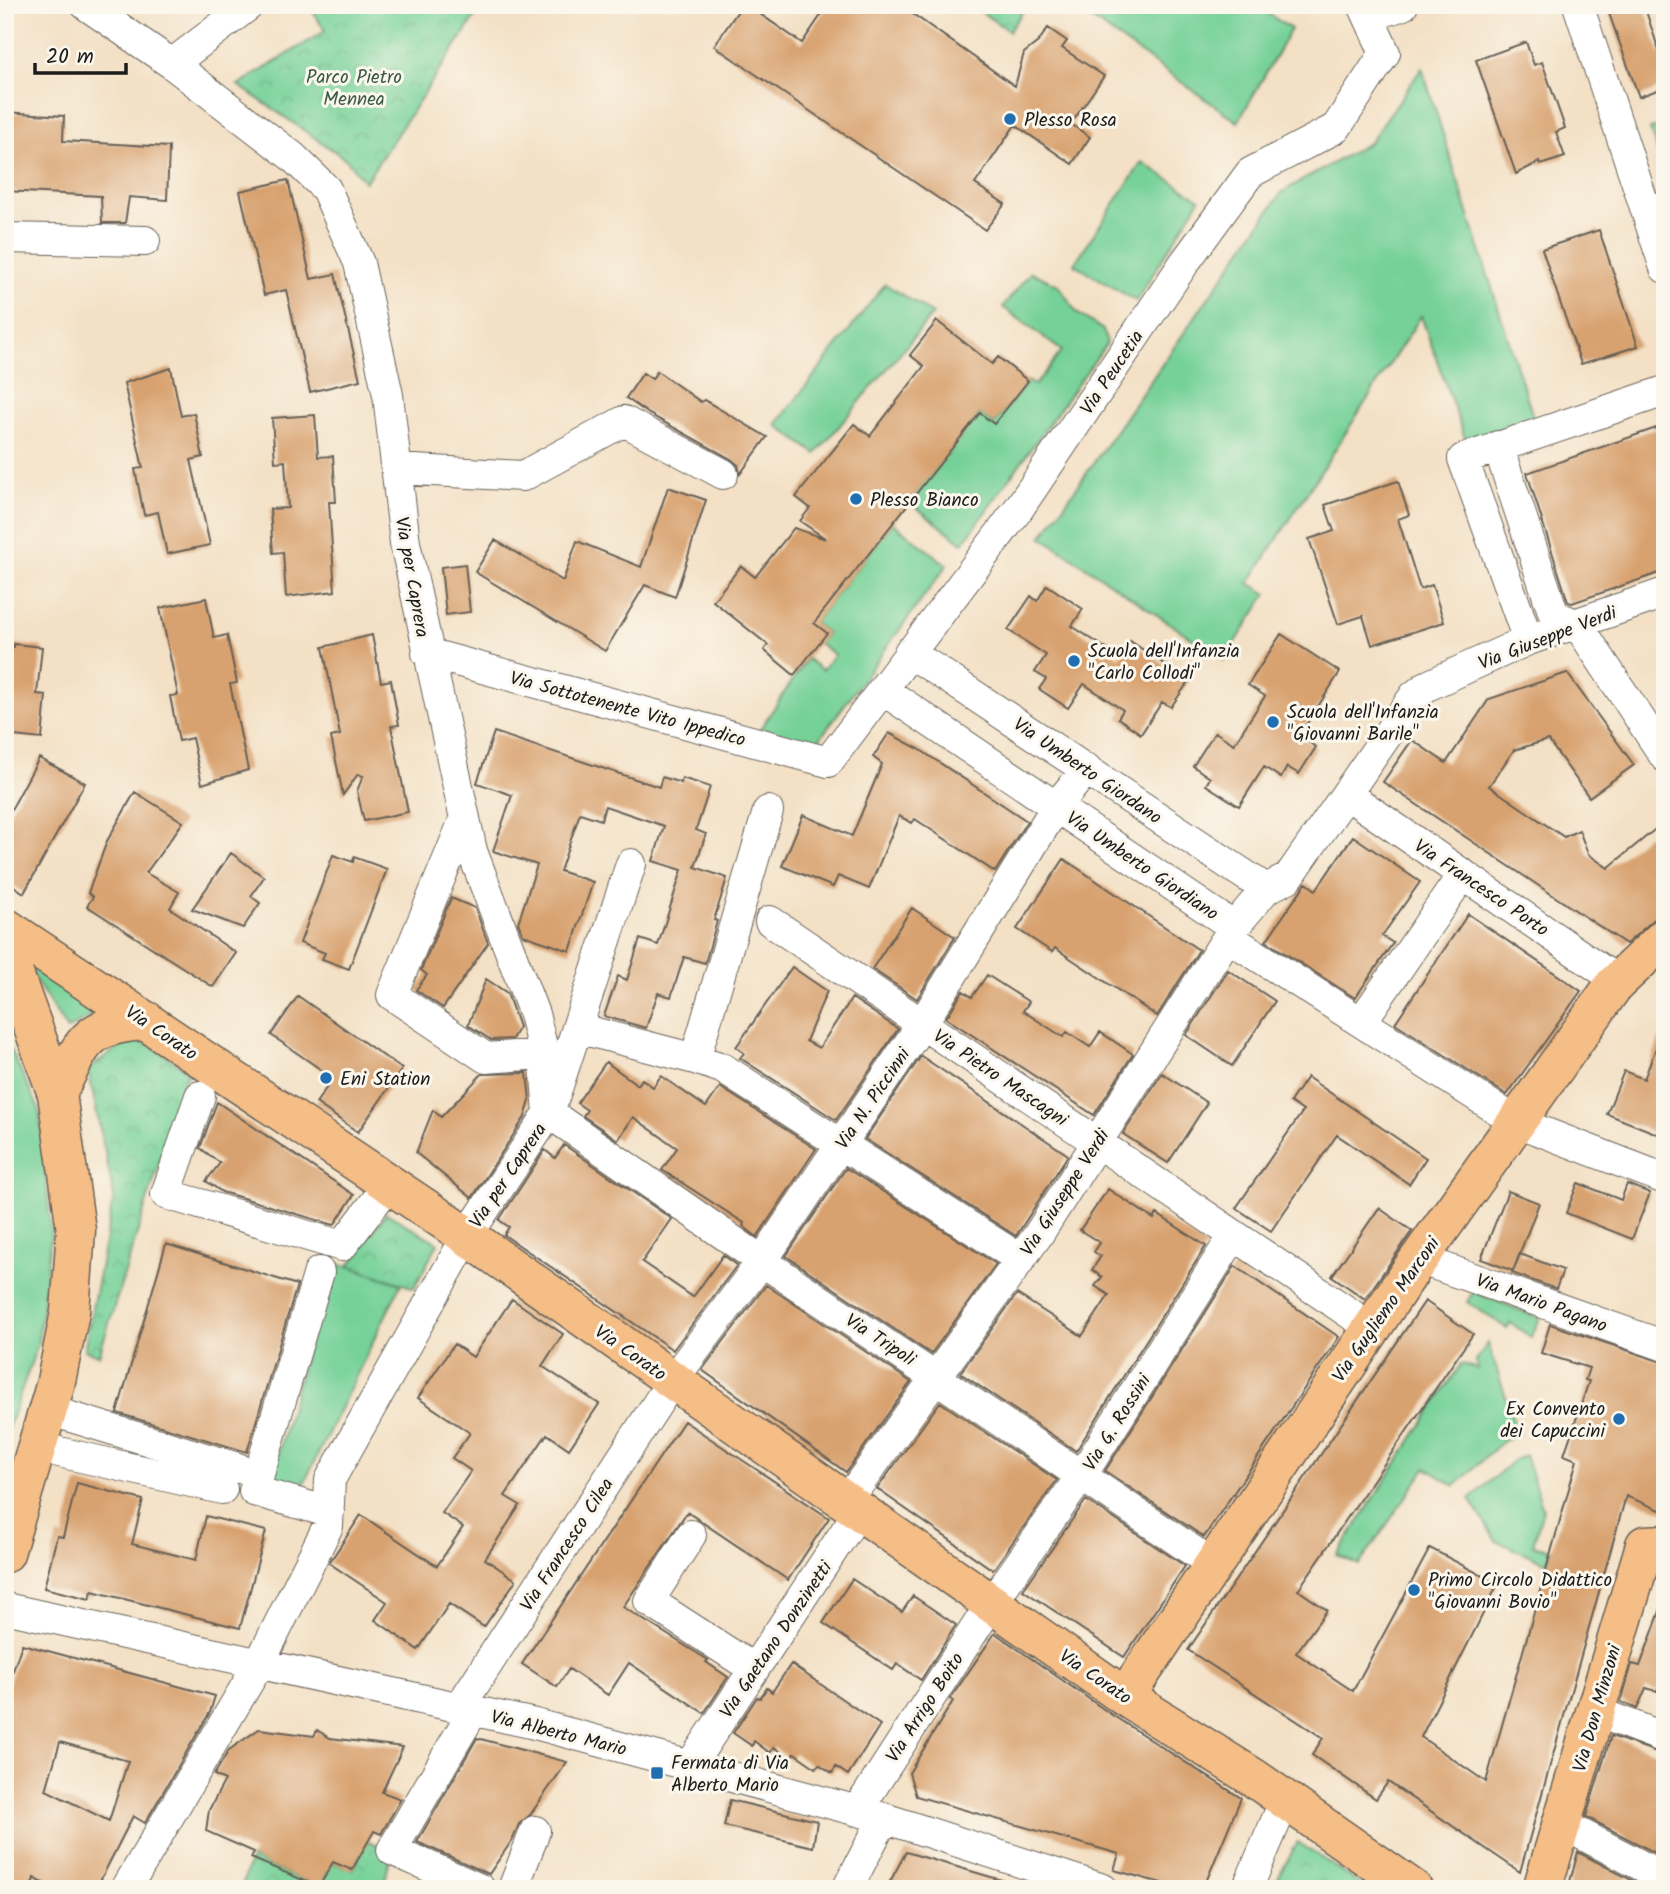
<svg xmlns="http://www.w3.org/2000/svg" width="1670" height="1894" font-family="Kalam,sans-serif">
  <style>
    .green { fill: #76d198; stroke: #49765a; stroke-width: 2 }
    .park { fill: url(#park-crowns); stroke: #49765a; stroke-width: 2 }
    .building { fill: #d8a270; fill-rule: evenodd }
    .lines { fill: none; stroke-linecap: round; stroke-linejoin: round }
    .minor-casing { stroke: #676157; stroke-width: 32 }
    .major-casing { stroke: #676157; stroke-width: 41 }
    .minor { stroke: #fff; stroke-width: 30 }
    .major { stroke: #f6be87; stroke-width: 38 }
    .poi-dot { fill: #1f6fb2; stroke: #fbf7ec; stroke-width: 2.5 }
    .labels { text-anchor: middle; stroke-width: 6; stroke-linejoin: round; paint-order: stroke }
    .park-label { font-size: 19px; fill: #3c5b47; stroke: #fbf7ec }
    .poi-label { font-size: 19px; fill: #1c1c1c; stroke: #fbf7ec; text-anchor: start }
    .street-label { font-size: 19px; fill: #1c1c1c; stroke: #fbf7ec }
  </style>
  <defs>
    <pattern id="park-crowns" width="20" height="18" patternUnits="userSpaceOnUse" patternTransform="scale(1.75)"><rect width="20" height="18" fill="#76d198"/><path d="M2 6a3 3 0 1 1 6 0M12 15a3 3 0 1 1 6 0" fill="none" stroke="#66b382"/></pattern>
  </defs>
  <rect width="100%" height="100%" fill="#fbf7ec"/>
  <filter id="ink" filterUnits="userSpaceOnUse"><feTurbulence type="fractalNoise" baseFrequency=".0143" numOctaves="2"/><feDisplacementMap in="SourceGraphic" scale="14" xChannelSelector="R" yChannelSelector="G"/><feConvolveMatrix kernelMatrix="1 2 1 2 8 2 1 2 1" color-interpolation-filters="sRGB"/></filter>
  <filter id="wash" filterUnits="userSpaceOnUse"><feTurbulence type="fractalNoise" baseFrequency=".00686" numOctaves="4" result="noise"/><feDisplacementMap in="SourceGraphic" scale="28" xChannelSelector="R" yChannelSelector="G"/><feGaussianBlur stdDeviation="1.57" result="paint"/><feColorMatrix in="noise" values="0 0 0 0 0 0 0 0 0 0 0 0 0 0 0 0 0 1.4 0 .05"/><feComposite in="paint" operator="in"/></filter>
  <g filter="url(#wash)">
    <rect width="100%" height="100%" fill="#f3e0c5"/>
    <path class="green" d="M1072,5H1255L1291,29L1238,122Z
      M1422,68L1533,417L1466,441L1421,316L1249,583L1267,594L1224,660L1042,537L1282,192L1370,142Z
      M1665,126V172L1650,129Z
      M1142,162L1200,199L1136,301L1074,264Z
      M1031,272L1058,285L1077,313L1103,330L1107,343L963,543L909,502L980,413L994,424L1028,381L1035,385L1062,351L1003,307Z
      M885,284L933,314L816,454L776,425Z
      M893,523L947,565L815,745L760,729L807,659L822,670L834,655L819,643L827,633L814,623Z
      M30,964L109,1005L67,1030L27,967Z
      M5,1038L39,1109L51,1232L38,1343L5,1437Z
      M330,1263L349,1266L401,1284L300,1491L270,1484Z
      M1473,1292L1540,1318L1531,1337L1510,1323L1507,1328L1467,1302Z
      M1488,1343L1518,1434L1503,1441L1455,1486L1426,1468L1359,1565L1337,1555L1461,1364L1478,1369L1476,1361Z
      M1525,1455L1543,1509L1533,1545L1551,1550L1548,1563L1496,1541L1470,1499L1514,1460Z"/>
    <path class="park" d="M309,5H483L365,182L347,160L238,85L325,31Z
      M971,5H1027L1009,31Z
      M135,1035L188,1071L99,1355L84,1350L114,1196L88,1070Z
      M386,1213L438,1243L414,1288L349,1266Z
      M368,1841L392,1850L383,1889H241L251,1858L319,1887L333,1862L352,1870Z
      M1298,1842L1367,1889H1271Z"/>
    <g id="blocks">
      <path class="building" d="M742,5H747L802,43L828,5H900L1015,86L1024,53L1038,42L1048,28L1067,41L1062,48L1104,76L1071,124L1090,137L1072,164L1015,125L975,184L1005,204L985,230L714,46Z
        M1606,5H1644L1660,54L1665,53V87L1639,97Z
        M1526,42L1534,65L1542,62L1565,128L1556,132L1565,157L1540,165L1539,162L1516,174L1476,60Z
        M5,112L64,116L63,141L169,147L167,200L129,197L125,223H102L101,196L5,191Z
        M288,180L311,279L335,274L360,380L310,392L286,290L264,295L240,191Z
        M1599,230L1638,346L1581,364L1542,249Z
        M937,321L992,364L998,357L1028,381L994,424L980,413L814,623L827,633L794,675L764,650L768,645L713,601L741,566L755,577L794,528L826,539L800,521L810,508L796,497L854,424L870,436L924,366L910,355Z
        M171,368L181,416L194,413L203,457L191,460L210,545L167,554L158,512L144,515L135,469L143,468L124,383Z
        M657,371L701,402L704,400L767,437L740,474L738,465L731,459L649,414L626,398L643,373L652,379Z
        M315,415L318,457L333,456L336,502H329L335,591L286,597L283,552L273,553L270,509L288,508L285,461L275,462L272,418Z
        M1665,425V571L1572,603L1568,602L1527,473Z
        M1398,481L1409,515L1398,519L1420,589L1432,585L1444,622L1372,645L1363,616L1338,624L1309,539L1334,531L1325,505Z
        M668,487L706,500L675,597L645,585L605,651L475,572L495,540L563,581L577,541L641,567Z
        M465,564L470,612L446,615L441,567Z
        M1047,585L1083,609L1072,626L1119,657L1130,641L1189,681L1171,707L1162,702L1141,734L1118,718L1123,710L1084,684L1068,708L1039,689L1046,679L1035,672L1046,655L1008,630L1031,596L1037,601Z
        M206,598L214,638L227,635L237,683L230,684L248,770L202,784L192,738L179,741L170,696L178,695L160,608Z
        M1281,634L1340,672L1299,736L1316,747L1299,774L1287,767L1281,778L1264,767L1239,806L1206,785L1210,778L1193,766L1215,732L1234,744L1265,696L1248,685Z
        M372,635L381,682L391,680L399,725L391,726L408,812L364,821L357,791L363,776L358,774L343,795L331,737L340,735L323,647Z
        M14,644L42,647L37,694L46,695L42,739L5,735V646L14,647Z
        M1567,673L1634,765L1589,797L1548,740L1514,750L1489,786L1564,837L1579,830L1588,854L1608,868L1665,821V910L1626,944L1383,782L1412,740L1446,763L1489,699Z
        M494,732L659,787L662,777L681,783L682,778L710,787L696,830L706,834L695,867L727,878L714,920L717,921L705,963L684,957L671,997L658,993L646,1028L604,1016L618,976L627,980L640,939L658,945L682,870L653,861L664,826L605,806L601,820L580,813L560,871L593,882L570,951L523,935L518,923L537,865L493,851L512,795L477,783Z
        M889,733L919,749L1027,821L995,872L915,819L912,823L899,816L869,889L838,876L833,887L782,866L803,815L852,836L882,764L873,757Z
        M39,758L85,783L24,893L5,880V821Z
        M135,792L183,822L146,873L179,892L170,908L236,953L213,987L87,906L93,897L88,893L107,841Z
        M1353,836L1420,882L1382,936L1393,943L1355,998L1266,941L1306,883L1316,890Z
        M231,853L264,877L251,896L260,903L243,928L192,909Z
        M333,855L353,862L354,857L387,869L349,969L322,959L325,953L300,943Z
        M1064,859L1199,950L1157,1016L1055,948L1052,952L1017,929Z
        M451,898L475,908L488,943L443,1008L416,990L427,975L421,970Z
        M912,908L955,937L917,999L872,969Z
        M1468,914L1581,991L1507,1095L1395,1023Z
        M792,967L827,991L806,1041L819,1048L852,998L898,1029L836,1120L740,1058L744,1053L736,1047Z
        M1228,970L1275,1001L1232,1066L1186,1035Z
        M987,975L1029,1002L1023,1011L1063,1037L1067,1032L1090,1047L1100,1032L1133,1054L1094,1115L946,1018L963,991L972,997Z
        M486,979L507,993L519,1027L512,1039L491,1040L468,1025Z
        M298,996L402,1069L358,1132L316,1103L333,1078L271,1035Z
        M1663,1030H1665V1137L1607,1114L1624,1071L1644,1079Z
        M921,1056L1068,1155L1016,1236L865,1139Z
        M606,1062L638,1085L642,1079L653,1087L661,1076L706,1107L720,1087L816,1149L757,1237L743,1226L744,1223L662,1170L677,1148L633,1117L618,1140L583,1116L587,1110L577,1103Z
        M527,1073L530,1101L525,1117L472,1198L416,1153L433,1110L441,1117L482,1074Z
        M1162,1073L1207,1103L1168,1163L1123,1134Z
        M1307,1077L1426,1158L1409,1184L1337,1135L1271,1231L1236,1208L1303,1111L1290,1102Z
        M217,1102L354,1195L334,1225L222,1192L206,1181L220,1163L200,1148Z
        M564,1145L672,1219L642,1262L693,1297L723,1255L737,1265L673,1350L504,1235L509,1227L499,1220L545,1150L555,1158Z
        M846,1168L996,1264L931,1354L786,1256Z
        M1578,1183L1621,1200L1627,1184L1650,1193L1632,1239L1566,1213Z
        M1108,1189L1154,1219L1157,1214L1206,1246L1076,1451L960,1373L1017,1294L1082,1336L1109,1295L1095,1286L1102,1277L1092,1270L1101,1256L1094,1252L1100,1243L1080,1230Z
        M1508,1191L1539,1203L1513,1271L1481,1259Z
        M1379,1208L1412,1231L1365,1299L1332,1276Z
        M166,1244L297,1285L247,1452L117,1413Z
        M1520,1254L1563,1270L1556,1289L1512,1273Z
        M1235,1266L1339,1337L1204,1537L1105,1471Z
        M766,1285L911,1382L846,1472L702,1370Z
        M512,1299L563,1334L542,1366L599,1404L569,1449L547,1434L505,1496L520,1505L485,1559L516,1580L484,1627L449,1604L418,1650L375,1620L387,1602L329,1563L361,1515L437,1566L463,1527L442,1513L471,1471L452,1458L470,1433L418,1398L454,1344L473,1357Z
        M1425,1301L1473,1334L1298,1590L1327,1610L1296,1653L1353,1691L1430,1548L1498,1584L1421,1737L1486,1782L1577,1460L1564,1455L1589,1381L1585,1380L1589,1368L1541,1353L1550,1324L1665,1363V1512L1626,1496L1520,1872L1388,1782L1376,1799L1312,1755L1323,1738L1188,1650Z
        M940,1402L1057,1480L993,1570L877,1489Z
        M684,1421L829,1518L788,1580L687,1512L623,1607L708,1660L706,1662L728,1677L704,1713L629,1663L608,1695L569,1669L557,1687L522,1664Z
        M77,1483L143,1500L132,1544L196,1560L206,1516L266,1531L240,1628L92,1591L90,1599L44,1588L57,1536L63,1537Z
        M1086,1500L1185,1566L1124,1657L1023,1590Z
        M852,1579L902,1612L913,1596L956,1625L921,1680L897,1664L893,1670L823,1623Z
        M1662,1606H1665V1670L1657,1691L1646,1688L1637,1709L1621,1702L1632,1664L1640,1666Z
        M995,1633L1112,1715L1241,1798L1203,1889H1183L1114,1870L1119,1854L916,1796L909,1773L953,1701L950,1699Z
        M22,1644L215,1696L210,1712L145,1823L133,1816L96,1889H54L34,1878L31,1889H5V1695ZM60,1742L128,1761L109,1821L46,1790Z
        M791,1664L880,1725L848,1775L836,1767L832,1773L819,1764L816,1768L794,1753L790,1759L774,1747L770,1753L754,1741L752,1746L733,1733L757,1697L760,1698L767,1688L772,1692Z
        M259,1729L314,1736L317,1730L330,1738L403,1747L382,1792L401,1799L381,1834L374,1831L352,1870L333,1862L319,1887L251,1858L254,1852L206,1831L209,1810L225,1780L214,1775L229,1750Z
        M1611,1736L1665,1755V1858L1586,1817Z
        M477,1738L567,1762L530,1815L519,1824L513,1839L489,1874L417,1842Z
        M730,1800L817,1821L813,1847L724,1826Z
        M906,1852L1008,1882L1007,1889H886Z
        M1578,1852L1643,1886L1641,1889H1568Z"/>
    </g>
  </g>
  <g filter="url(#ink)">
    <use href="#blocks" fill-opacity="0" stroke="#676157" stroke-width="2"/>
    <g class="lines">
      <defs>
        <path id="minor" d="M86,5L172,64L293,157L326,189L359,263L388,395L405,543L472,851L534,1014L544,1054L549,1113L467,1236L330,1480L328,1526L259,1664L126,1889
          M1578,5L1665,268
          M1369,17L1403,5
          M172,64L249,5
          M5,238L145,241
          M1498,446L1554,615L1578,625L1665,757
          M397,469L523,476L624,421L723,474
          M1528,640L1463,459L1665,391
          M909,652L1266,889
          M427,653L828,762L1017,511L1185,262L1250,173L1336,128L1385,53L1363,5
          M883,690L1234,927
          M1346,794L1618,981
          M465,818L392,995L486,1058L544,1054
          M631,864L549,1113L762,1261L1214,1565
          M770,921L1370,1327
          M1228,937L1517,1122L1665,1179
          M1362,1021L1463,874
          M577,1028L695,1059L768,811
          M695,1059L722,1068L1020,1259
          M200,1096L166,1194L342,1246L389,1184
          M1419,1259L1665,1346
          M319,1272L254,1491L329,1512
          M48,1410L238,1468
          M37,1447L222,1489
          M846,1502L1038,1235L1234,927L1266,889L1288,878L1414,696L1427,686L1528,640L1665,593
          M691,1535L649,1601L754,1669
          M5,1608L535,1724L884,1818L1103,1889
          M459,1708L672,1381L762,1261L922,1024L1057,805L1087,769
          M473,1711L392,1850L480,1889
          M1594,1711L1665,1738
          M690,1766L859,1511
          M857,1811L991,1604L1082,1475L1234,1235
          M1562,1824L1665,1878
          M513,1889L535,1831
          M847,1889L884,1818
          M1247,1889L1285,1800"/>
        <path id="major" d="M5,927L467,1236L1125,1697L1254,1778L1413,1889
          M5,949L57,1094L76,1230L70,1312L55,1386L5,1553
          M57,1094C82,1043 85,1024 147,1021
          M1125,1697L1409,1273L1614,985L1665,937
          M1542,1889L1645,1545L1665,1544"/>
      </defs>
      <use href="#minor" class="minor-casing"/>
      <use href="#major" class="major-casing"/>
      <use href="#minor" class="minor"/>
      <use href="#major" class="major"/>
    </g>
  </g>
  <g class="poi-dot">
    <circle cx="1010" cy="119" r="7"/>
    <circle cx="856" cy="499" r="7"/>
    <circle cx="1074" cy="661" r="7"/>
    <circle cx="1273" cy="722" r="7"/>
    <circle cx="326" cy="1078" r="7"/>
    <circle cx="1619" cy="1419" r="7"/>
    <circle cx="1414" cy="1590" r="7"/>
    <rect x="650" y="1766" width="14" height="14" rx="3.5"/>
  </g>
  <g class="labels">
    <g class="park-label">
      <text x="354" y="83">Parco Pietro<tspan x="354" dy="22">Mennea</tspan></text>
    </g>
    <g class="poi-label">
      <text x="1024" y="126">Plesso Rosa</text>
      <text x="870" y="506">Plesso Bianco</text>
      <text x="1088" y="657">Scuola dell'Infanzia<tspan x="1088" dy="22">"Carlo Collodi"</tspan></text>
      <text x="1287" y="718">Scuola dell'Infanzia<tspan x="1287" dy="22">"Giovanni Barile"</tspan></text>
      <text x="340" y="1085">Eni Station</text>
      <text x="1605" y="1415" text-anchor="end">Ex Convento<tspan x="1605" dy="22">dei Capuccini</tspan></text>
      <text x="1428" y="1586">Primo Circolo Didattico<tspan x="1428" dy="22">"Giovanni Bovio"</tspan></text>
      <text x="671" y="1769">Fermata di Via<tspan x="671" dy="22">Alberto Mario</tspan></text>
    </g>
    <g class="street-label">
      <text transform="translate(1111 372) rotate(-56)" y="7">Via Peucetia</text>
      <text transform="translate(413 577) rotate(80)" y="7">Via per Caprera</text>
      <text transform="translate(1547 637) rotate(-21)" y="7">Via Giuseppe Verdi</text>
      <text transform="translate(628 708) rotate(15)" y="7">Via Sottotenente Vito Ippedico</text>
      <text transform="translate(1088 770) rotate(34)" y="7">Via Umberto Giordano</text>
      <text transform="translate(1143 865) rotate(34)" y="7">Via Umberto Giordiano</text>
      <text transform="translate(1482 887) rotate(34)" y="7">Via Francesco Porto</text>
      <text transform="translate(162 1032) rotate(34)" y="7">Via Corato</text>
      <text transform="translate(1001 1077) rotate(34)" y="7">Via Pietro Mascagni</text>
      <text transform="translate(872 1098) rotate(-56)" y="7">Via N. Piccinni</text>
      <text transform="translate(507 1175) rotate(-56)" y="7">Via per Caprera</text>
      <text transform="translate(1064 1192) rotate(-57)" y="7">Via Giuseppe Verdi</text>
      <text transform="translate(1542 1302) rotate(20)" y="7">Via Mario Pagano</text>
      <text transform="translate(1385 1309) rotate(-55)" y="7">Via Gugliemo Marconi</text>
      <text transform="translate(881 1339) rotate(33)" y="7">Via Tripoli</text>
      <text transform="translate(631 1352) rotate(35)" y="7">Via Corato</text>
      <text transform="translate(1116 1422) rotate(-58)" y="7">Via G. Rossini</text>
      <text transform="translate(566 1544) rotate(-57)" y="7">Via Francesco Cilea</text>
      <text transform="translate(775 1639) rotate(-56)" y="7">Via Gaetano Donzinetti</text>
      <text transform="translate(1096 1676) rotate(34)" y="7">Via Corato</text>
      <text transform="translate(924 1707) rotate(-57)" y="7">Via Arrigo Boito</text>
      <text transform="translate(1596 1708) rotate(-74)" y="7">Via Don Minzoni</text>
      <text transform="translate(559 1732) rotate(14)" y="7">Via Alberto Mario</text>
    </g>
  </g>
  <rect width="1670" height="1894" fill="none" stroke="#fbf7ec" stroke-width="28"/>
  <path d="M35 63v10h91v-10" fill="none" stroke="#1c1c1c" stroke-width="3.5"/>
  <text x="46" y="63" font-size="21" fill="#1c1c1c" stroke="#fbf7ec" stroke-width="5" paint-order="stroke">20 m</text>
</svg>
